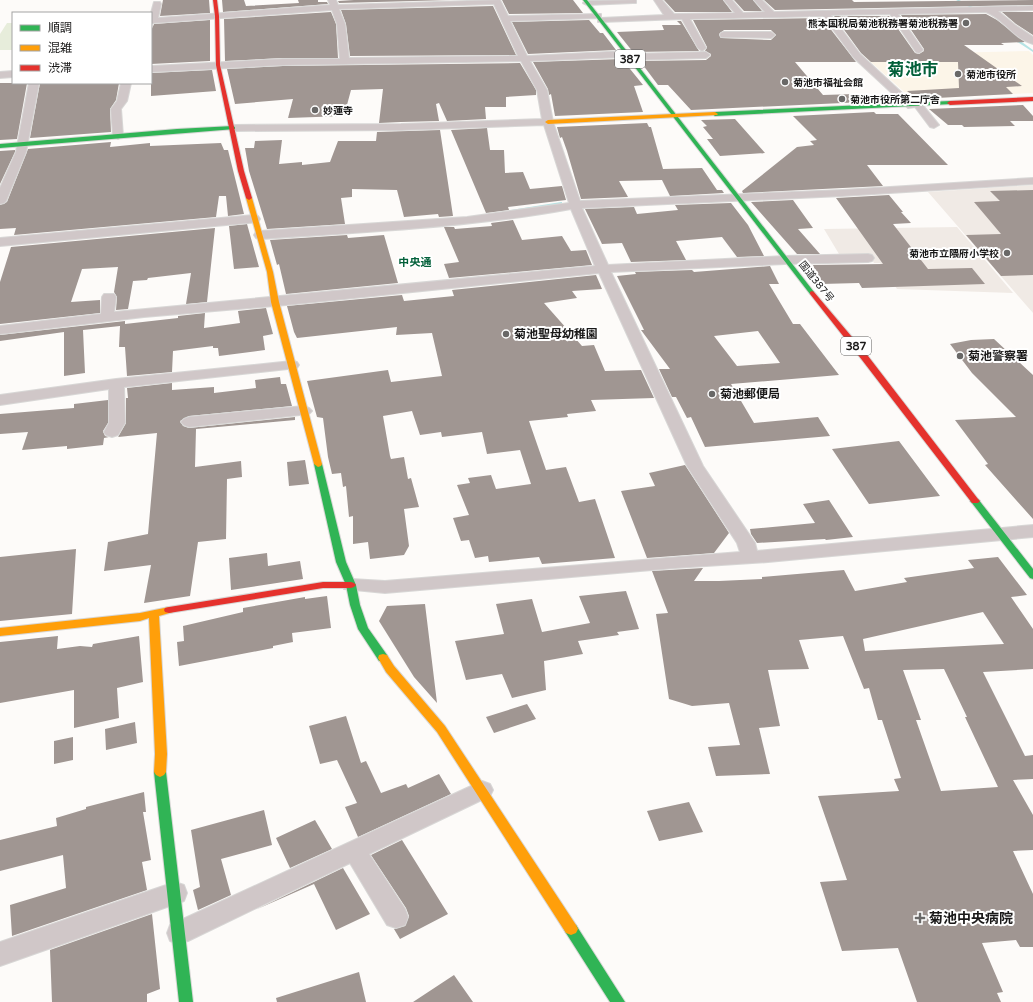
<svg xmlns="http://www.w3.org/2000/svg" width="1033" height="1002" font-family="'Varela Round','Noto Sans JP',sans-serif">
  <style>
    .commercial { fill: #fcf5e8 }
    .built { fill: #f0eae5 }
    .green { fill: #e7eddb }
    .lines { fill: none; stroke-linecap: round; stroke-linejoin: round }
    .stream { fill: #b6e4e5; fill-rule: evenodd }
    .building { fill: #a09692; fill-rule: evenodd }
    .street-casing { stroke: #d8d7d6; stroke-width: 2 }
    .fast-casing { stroke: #d8d7d6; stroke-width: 2 }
    .slow-casing { stroke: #d8d7d6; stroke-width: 2 }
    .jam-casing { stroke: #d8d7d6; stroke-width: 2 }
    .street { fill: #d0c7c8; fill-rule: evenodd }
    .fast { fill: #30b455; fill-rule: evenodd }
    .slow { fill: #ff9f0a; fill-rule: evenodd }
    .jam { fill: #e5322d; fill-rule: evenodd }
    .poi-dot { fill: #696867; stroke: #fff; stroke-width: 1.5 }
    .labels { text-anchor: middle; stroke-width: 4; stroke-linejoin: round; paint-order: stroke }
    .far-poi-label { font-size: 10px; font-weight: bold; fill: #1a1919; stroke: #fff; text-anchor: start }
    .far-street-label { font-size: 10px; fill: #1a1919; stroke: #fff }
    .shield { fill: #fff; stroke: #5f5e5e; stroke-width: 1 }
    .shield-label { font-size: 11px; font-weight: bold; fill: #1a1919 }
    .far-neighbourhood-label { font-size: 11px; font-weight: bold; fill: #03603a; stroke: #fff }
    .poi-label { font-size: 12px; font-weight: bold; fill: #1a1919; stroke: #fff; text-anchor: start }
    .near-poi-label { font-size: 14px; font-weight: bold; fill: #1a1919; stroke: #fff; text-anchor: start }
    .far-town-label { font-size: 17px; font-weight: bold; fill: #03603a; stroke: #fff }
  </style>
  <rect width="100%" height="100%" fill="#fdfbf9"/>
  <path class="commercial" d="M1029,51L1033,55V93L912,99L863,55Z"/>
  <path class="built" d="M1033,185V313L928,192Z
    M957,227L1013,293L897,289L880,263H874L868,254H839L824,229Z"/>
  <path class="green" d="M7,23H13V50H0V34Z"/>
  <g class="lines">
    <path class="stream" d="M956,0H959L975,8L973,9Z
      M1013,37H1015L1033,50V52L1013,39Z
      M561,202H562V204L511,212L509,211L511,210Z"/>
  </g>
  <path class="building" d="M163,0H209L210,13L160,16Z
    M222,0H244L246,6L299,3L298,0H318V2H327L328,4L223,12Z
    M354,0H451L339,3L338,1Z
    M502,0H573L583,13L509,14Z
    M664,0H723L732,12H675Z
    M734,0H753L762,11H744Z
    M764,0H852L854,2L1033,0V5L775,10Z
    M493,6L516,55L350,56L346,24L341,10Z
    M331,12L336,24L338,58H283L225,61L224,19Z
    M1002,12H1033V35L1016,24Z
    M986,14L997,20L1025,42L1001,43L1004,45H964L1022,86L1006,87L1013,94L917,99L907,91L959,88L958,62H871L861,53L834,16H889L915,53L919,54L924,51V49L901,15Z
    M822,18L856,62H795L823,95L856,94L864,102L691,110L668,85H658L640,61L706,60L711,56V54L705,51L707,47L693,20ZM724,30H771L776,35L771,40L721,38L719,34Z
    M210,20V61L151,64V31L154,24Z
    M589,20L600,33H603L616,50L528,54L512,22Z
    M677,21H681L699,51L633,52L617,32L664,30L662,25H681Z
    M622,59L643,85L634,86L643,112L555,116L551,94L549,95L548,89L533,62Z
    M520,63L536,90V95L506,97V107H485L486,119L447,121L439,103L436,104L439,121L401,122L379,123L383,89L351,90L344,116L288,118L293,99L235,104L227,69L283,66Z
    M212,70L216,91L151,96V73Z
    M0,83H27L17,139L0,140Z
    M40,83H119L116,100L110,109L111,132L30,138Z
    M1023,105L1033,116V121H1010L1015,126L964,127L962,125H948L929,109Z
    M874,112L876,114H898L948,165H867L883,186L743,193L742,191L797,147L814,145L810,141L817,140L793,116Z
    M735,119L765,153L720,156L707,139H713L703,127L707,126L701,120Z
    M647,123L649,127H651L663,169L702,168L717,190H722L724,193L670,196L662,180L619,181L628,197L581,199L567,151L562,137L560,138L557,127Z
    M487,128L490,150H504L505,173L523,172L530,189L562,186L566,200L508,207L509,210L486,213L451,130Z
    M440,130L453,216L439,217L438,214L404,217L397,190L352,189V197L341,198L345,224L267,229L249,171L245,148H254L255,141L282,140L279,164L302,162V165L330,162L338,141H376L377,132Z
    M111,142L110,147L150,143V146L221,143L224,150H228L244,214L228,216L226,196H219L216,217L14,235L16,228L0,229V205L7,202L28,149Z
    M15,150V152L0,184V151Z
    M1033,190V275L1001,276L966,235L1001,234L974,202L1000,201L990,191Z
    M889,195L903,212H901L911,223L893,224L928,269L972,268L985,284L862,288L859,283L821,284L813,265L883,264L836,198Z
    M793,200L813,228L798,229L820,254H797L751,202Z
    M731,203L748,225L764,256L737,257L722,237L676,241L686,260L631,262L622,243L602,244L585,209L634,207L637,214L678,210L675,205Z
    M513,220L522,240L562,236L571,251L586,250L592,265L449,278L444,264L459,262L444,227H454L455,229L492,226L491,223Z
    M247,224L259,267L234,269L229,226Z
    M215,228L207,302L186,304L191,273L148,278L147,280L133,281L128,309L116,310L117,297L114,292L118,267L82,269L71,302L100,300V313L0,324V282L11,247Z
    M347,235L348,238L384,235L398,283L286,294L279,264L277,265L270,240Z
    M770,266L779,284H769L793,324H800L839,375L731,384L754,423L818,417L830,436L705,447L691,417L687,418L676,397H672L659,369H670L641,330H644L617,276L636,274L635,272L692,270L694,272ZM758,331L780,363L737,366L714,336Z
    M596,275L602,289L572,291L577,298L544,303L582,346L594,345L605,371L641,370L654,398L591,400L596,411L567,414L568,417L529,421L546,470L566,467L579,502L595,499L615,558L542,564L539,557L489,562L488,556L475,558L469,540L461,541L453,518L469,515L457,485L470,483L468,478L491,475L496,489L531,484L520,450L487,454L482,432L442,437L441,432L420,435L412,411L383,416L390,456L391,459L404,457L408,479L411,478L419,507L404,509L409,546L404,555L370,559L368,542L353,544V516L349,517L346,486L343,487L341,473L332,474L328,457L323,418L317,417L307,381L388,370L391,382L442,376L432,333L396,335L397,327L297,338L294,332L287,306L402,295L404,301L454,296L452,290Z
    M266,308L273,334L263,336L265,350L219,356L218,348H213V346L173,351L172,372L127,376L125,347H119L120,326L83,330L85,373L64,376V332L0,341V335L125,321V324L178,318V316L205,313L204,328L240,323L238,311Z
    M994,339L1033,375V519L985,465L988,464L955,420L1016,417L972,373L950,344L971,340Z
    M280,377L281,384H286L292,406L189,416L180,421L183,426L189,428L295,417V420L196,429L195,467L241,461L242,477L227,479L226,539L198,542L190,596L144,603L151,565L104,571L108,542L148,534L157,433L118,437L126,423V398H128L127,388L172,383V390L214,387V393L256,388L255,380Z
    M108,400V423L103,431L105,436L109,437L104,438L103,445L67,449V446L22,450L28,432L0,434V414L74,408V404Z
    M899,441L940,496L869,504L832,449Z
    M305,460L309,484L289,486L287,462Z
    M685,465L729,533L714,553L647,558L621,491L655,486L649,473Z
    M829,500L853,537L826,540L825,539L757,543L751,534L750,529L815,523L803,504Z
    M76,549L72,614L0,621V557Z
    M267,553L268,566L300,561L303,579L231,590L229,558Z
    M998,557L1027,595L1011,597L1033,629V669L983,672L1025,756L1033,755V779L1013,780L1033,815V850L1013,851L1033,894V947H1020L1016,940L982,943L1003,992L997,993L1001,1002H917L898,948L842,951L820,882L847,880L818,796L899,791L894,779L901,778L882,720H878L869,688L864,689L843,636L799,640L809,669L768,670L780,726L759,728L770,774L716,776L708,747L740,745L729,703L692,706L669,699L656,614L668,613L652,571L703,568L694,581H719L762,579V577L844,570L855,591L907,582L904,578L974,568L968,560ZM983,612L1004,644L865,651L863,639ZM944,669L967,717H965L998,787L941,791L916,720H921L903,670Z
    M626,591L639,629L617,632L619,635L578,641L583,654L544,661L546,690L512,698L502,674L466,680L455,641L504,634L496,604L532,599L542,632L590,623L579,596Z
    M327,596L331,628L292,633L293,642L273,646V648L179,666L177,642L184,641L183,626L243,612V608L305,597V599Z
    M425,604L437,703L414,677L379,621L387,606Z
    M58,636L57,649L80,646L92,647L93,644L139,636L143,682L117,688L119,718L74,728V690L0,703V642Z
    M527,704L536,719L494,733L486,717Z
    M346,716L361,763L366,761L381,793L406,784L408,788L439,774L451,794L358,837L345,807L357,803L337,760L320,764L309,726Z
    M135,722L137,743L106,750L105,729Z
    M73,737V760L54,764V741Z
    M144,792L146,812H143L151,860L142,862L147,890L12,936L10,905L66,888L63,855L0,871V840L57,826L56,818L86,809V807Z
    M689,802L703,832L659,841L647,811Z
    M264,810L272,845L221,859L231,895L198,910L193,890L200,887L191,830Z
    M315,820L332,849L290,868L276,838Z
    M402,840L448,914L400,939L394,929L405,926L409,916L406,908L371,855Z
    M343,868L370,914L336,930L314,884L255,910Z
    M152,914L160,989L147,994V1002H52L50,950Z
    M359,972L366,1002H277L276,998Z
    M454,975L473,1002H413Z"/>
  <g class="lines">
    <defs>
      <path id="street" d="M328,0H336L338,5L500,0L508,16L598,14H601V18L664,15L654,0H662L674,14L735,13L724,0H732L743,13L765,12L754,0H762L774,12L1033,6V10L998,11L1015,25L1033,37V44C1014,39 1004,19 986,12L898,14L923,50L919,53L916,52L890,14L831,15L860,54L914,104L921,103L939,125L934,128L930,127L915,107L908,108L854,58L823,16L690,19L706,48L702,51L698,48L682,19L601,22H598V18L510,21L527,56L627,51L631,54L706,52L710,55L706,58L629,60L625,57L530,61L547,90L553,122L580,201L842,190L1033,178V184L842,196L582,208L608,265L785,256L868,254L872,255L874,258L872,261L868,262L785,264L611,272L703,466L755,543L757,551L1033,525V537L768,562L675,568L385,593L344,589L342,585L344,581L351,579L385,581L740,552L737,543L687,466L599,273L286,305L144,317L0,334V326L101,314L102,297L104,294H114L116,297L114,312L595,266L571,209C468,228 364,232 260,239L256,238L254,235L256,232L260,231L467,217L569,203L544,125L401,130L233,131L228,128L233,125L401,124L542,119L537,90L521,61L283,65L151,72V66L283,59H340L337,24L332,10L153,23H151V13L154,2H160L161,4L158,18L330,5ZM494,4L518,56L349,58L345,24L339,9Z
        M636,0V3H633L587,5L583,3L587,1Z
        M724,32H771L775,35L771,38L721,37L720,35L721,33Z
        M13,71V77L0,78V72Z
        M29,83H39L26,152L6,201L4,203L0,204V188L16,152Z
        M121,83H131L127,101L121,109L123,136L118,139L113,136L111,109L117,101Z
        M254,215L258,216L260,219L258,222L0,246V238Z
        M292,361L297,362L299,365L297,368L124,387L125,423L118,435L112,437L106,435L104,432L109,423V389L0,405V395L116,379Z
        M304,406L309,408L312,411L309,414L189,427L184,425L181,422L184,419L189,417Z
        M482,781L490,784L493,790L490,796L369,854L405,909L408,917L405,925L396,928L387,925L350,863L188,941L179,944L170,941L167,933L170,925Z
        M175,882L184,885L187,893L184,901L0,966V942Z"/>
      <path id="fast" d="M583,0H587L814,292V294H810Z
        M950,101L953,103L952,104L715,116L712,114L715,112Z
        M233,126L235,127V129L0,148V144L177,129Z
        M318,461L322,464L346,562L356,585L360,605L368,628L387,655L388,658L387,661H379L358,629L350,605L346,585L336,562L314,464Z
        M975,498L978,499L1033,569V579L1030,578L972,503L970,501Z
        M160,767L164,769L166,772L193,1002H179L154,772L156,769Z
        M571,923L576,925L625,1002H610L566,933L564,929L566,925Z"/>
      <path id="slow" d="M715,112L718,114L717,115L548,124L545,122L548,120Z
        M249,196L252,198L273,272L279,302L322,464L321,466L318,467L314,464L271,302L267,272L246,198Z
        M169,607L173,608L174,610L173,612L159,616L167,754L166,772L164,775L160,777L156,775L154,772L155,754L149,618L140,621L0,636V628L140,613Z
        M383,654L387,655L394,666L445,726L576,925L578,929L576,933L571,935L566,933L437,732L386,672L378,658L379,655Z"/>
      <path id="jam" d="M213,0H217L219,16L220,65L244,171L252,198L249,200L246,198L238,171L216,65L215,16Z
        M1033,97V101L950,105L947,103L950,101Z
        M812,291L814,292L868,356L978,499L980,501L978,503H972L862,360L810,294V292Z
        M323,582H351L354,583L356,585L354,587L351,588H323L169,613L165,612L164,610L165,608L169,607Z"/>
    </defs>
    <use href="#street" class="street-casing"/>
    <use href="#fast" class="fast-casing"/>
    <use href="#slow" class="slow-casing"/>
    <use href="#jam" class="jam-casing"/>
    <use href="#street" class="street"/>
    <use href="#fast" class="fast"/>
    <use href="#slow" class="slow"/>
    <use href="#jam" class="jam"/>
  </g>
  <g class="poi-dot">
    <circle cx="966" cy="23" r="4"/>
    <circle cx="958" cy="74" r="4"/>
    <circle cx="785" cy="82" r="4"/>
    <circle cx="842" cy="99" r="4"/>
    <circle cx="315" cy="110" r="4"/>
    <circle cx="1007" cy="253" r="4"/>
    <circle cx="506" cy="334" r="4"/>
    <circle cx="960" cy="356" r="4"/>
    <circle cx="712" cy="394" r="4"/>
    <path d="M918 912h4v4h4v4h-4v4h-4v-4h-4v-4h4z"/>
  </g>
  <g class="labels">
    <g class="far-poi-label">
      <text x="958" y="27" text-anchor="end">熊本国税局菊池税務署菊池税務署</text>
      <text x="966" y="78">菊池市役所</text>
      <text x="793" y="86">菊池市福祉会館</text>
      <text x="850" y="103">菊池市役所第二庁舎</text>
      <text x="323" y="114">妙蓮寺</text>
      <text x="999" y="257" text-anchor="end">菊池市立隈府小学校</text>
    </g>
    <g class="far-street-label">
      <text transform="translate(817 281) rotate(51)" y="4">国道387号</text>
    </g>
    <g class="shield">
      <rect x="615" y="50" width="30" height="18" rx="3"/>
      <rect x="841" y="337" width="30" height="18" rx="3"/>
    </g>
    <g class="shield-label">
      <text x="630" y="63">387</text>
      <text x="856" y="350">387</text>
    </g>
    <g class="far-neighbourhood-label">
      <text x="415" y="266">中央通</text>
    </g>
    <g class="poi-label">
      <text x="514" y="338">菊池聖母幼稚園</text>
      <text x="968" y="360">菊池警察署</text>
      <text x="720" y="398">菊池郵便局</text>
    </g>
    <g class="near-poi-label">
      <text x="929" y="923">菊池中央病院</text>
    </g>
    <g class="far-town-label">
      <text x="913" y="75">菊池市</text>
    </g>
  </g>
  <rect x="12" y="12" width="140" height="72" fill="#ffffff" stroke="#a3a3a3"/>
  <rect x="20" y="25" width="20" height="6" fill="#30b455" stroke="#a3a3a3"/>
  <text x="48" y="32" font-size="12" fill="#1a1919">順調</text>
  <rect x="20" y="45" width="20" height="6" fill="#ff9f0a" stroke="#a3a3a3"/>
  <text x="48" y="52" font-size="12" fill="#1a1919">混雑</text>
  <rect x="20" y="65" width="20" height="6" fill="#e5322d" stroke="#a3a3a3"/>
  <text x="48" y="72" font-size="12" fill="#1a1919">渋滞</text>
</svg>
